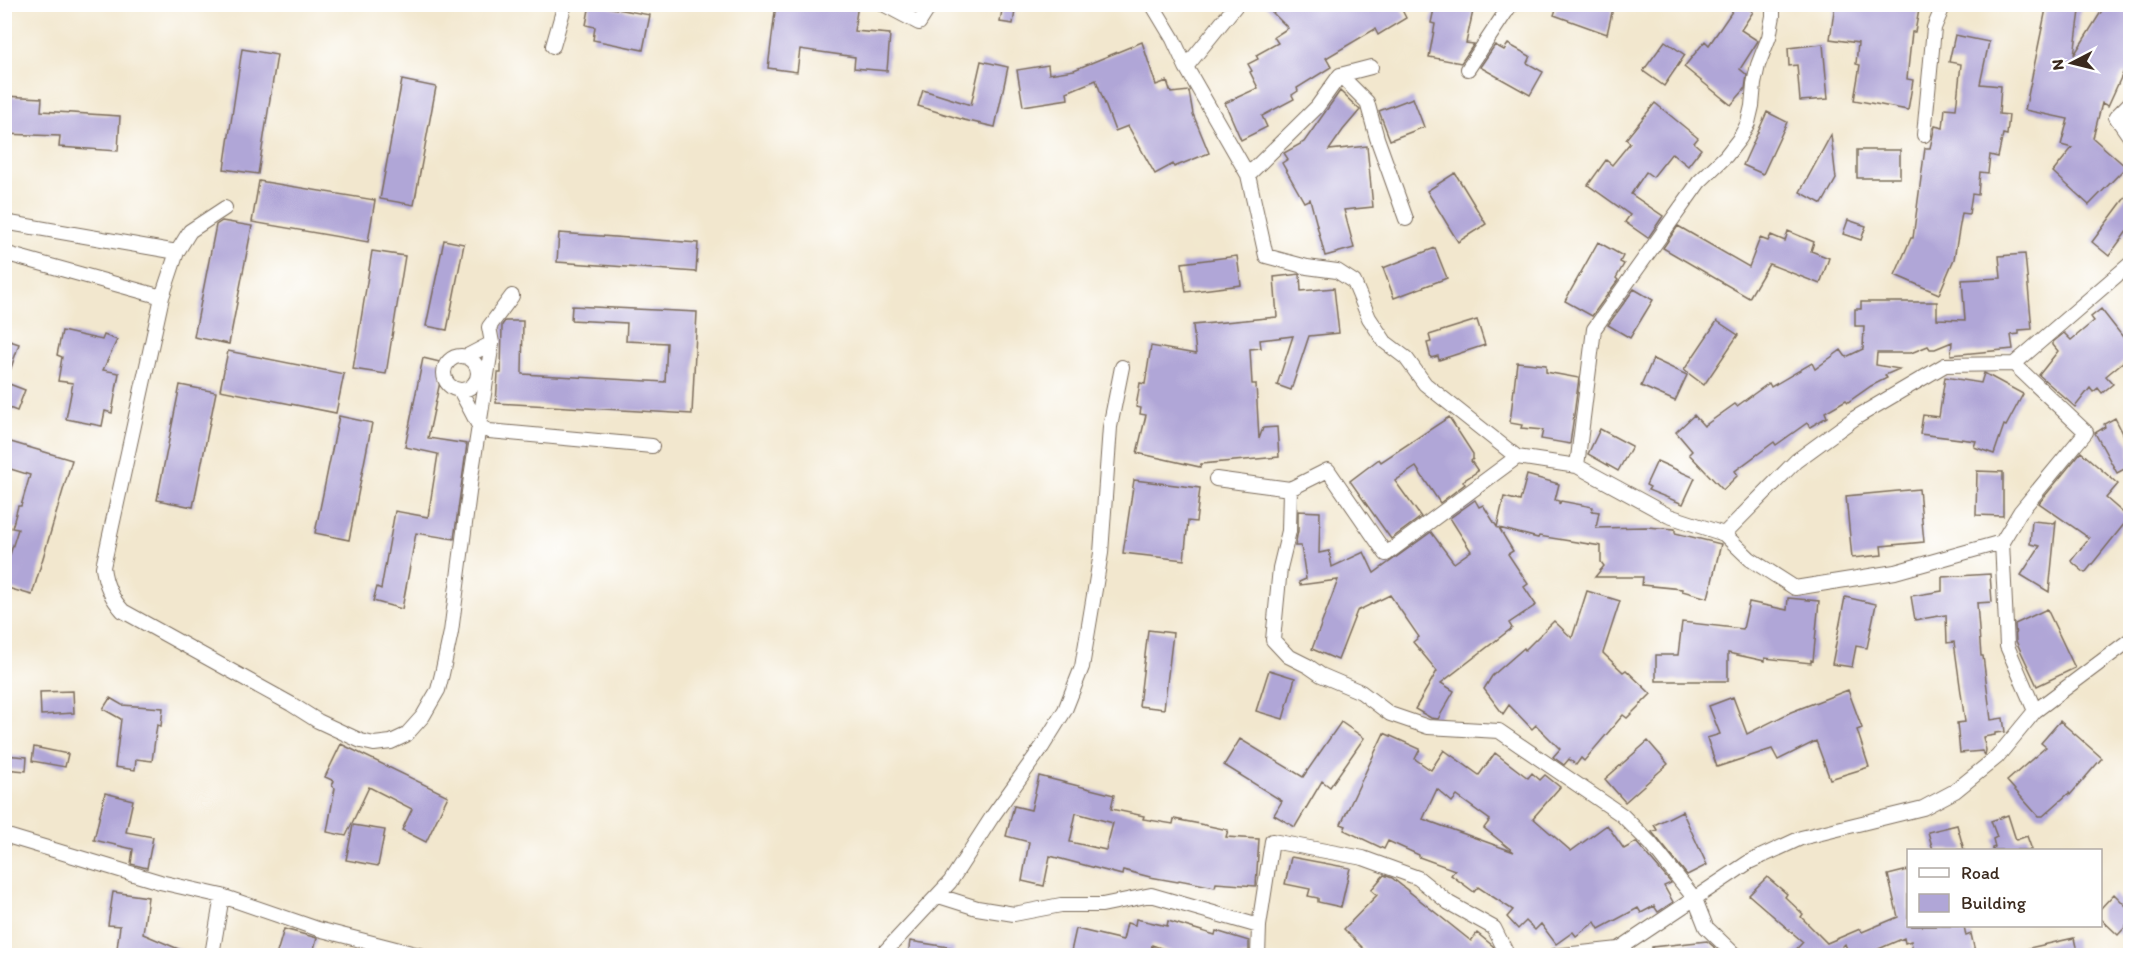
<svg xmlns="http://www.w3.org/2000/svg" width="2135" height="960" font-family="Itim,sans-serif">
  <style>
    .building { fill: #b0a6d7; fill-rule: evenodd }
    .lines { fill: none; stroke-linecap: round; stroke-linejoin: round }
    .minor-casing { stroke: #7b6c5c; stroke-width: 16 }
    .minor { stroke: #fff; stroke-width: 14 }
  </style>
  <rect width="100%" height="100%" fill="#fff"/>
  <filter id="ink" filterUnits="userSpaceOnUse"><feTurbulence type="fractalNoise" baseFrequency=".0167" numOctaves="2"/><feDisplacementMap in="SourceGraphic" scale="12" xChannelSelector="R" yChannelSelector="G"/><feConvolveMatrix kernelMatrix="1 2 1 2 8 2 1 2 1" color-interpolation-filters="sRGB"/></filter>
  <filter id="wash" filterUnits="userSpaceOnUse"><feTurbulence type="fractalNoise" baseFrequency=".008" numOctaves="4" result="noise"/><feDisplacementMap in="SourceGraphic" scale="24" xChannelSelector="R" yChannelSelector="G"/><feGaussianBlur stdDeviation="1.35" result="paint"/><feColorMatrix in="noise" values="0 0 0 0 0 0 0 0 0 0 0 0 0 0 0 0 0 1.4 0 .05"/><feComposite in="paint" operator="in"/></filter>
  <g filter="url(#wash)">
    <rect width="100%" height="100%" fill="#f2e7ce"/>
    <g id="blocks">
      <path class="building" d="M590,4L650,15L643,50L593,40L595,27L586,25Z
        M776,4H858L854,31L890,34L887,71L854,68L855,57L800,49L797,72L768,68Z
        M1003,4H1016L1013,24L1000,22Z
        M1264,4H1399L1406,18L1378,35L1375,29L1326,58L1331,67L1297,88L1298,91L1292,95L1294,99L1262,116L1267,127L1241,140L1225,103L1258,88L1250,72L1252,71L1248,64L1258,59L1256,55L1278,43L1274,37L1288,28Z
        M1435,4L1473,11L1466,43L1474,44L1461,63L1429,57L1434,30L1435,24L1431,23Z
        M1558,4H1614L1607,34L1554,15Z
        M1737,4H1742L1753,12L1741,30L1758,41L1740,69L1747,75L1745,89L1731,105L1684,67L1705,41L1709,45Z
        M1835,4H1920L1915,32H1912L1907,79L1913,80L1908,110L1854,100L1860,65L1856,64L1858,43L1830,39Z
        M2047,4H2081L2074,55L2106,4H2130V77L2123,73L2108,106L2102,103L2093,138L2126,167L2089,205L2053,172L2072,148L2061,145L2068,119L2025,110Z
        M1955,35L1989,42L1980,84L2001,86L1999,114L2009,115L2007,135L2003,134L1998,157L1990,155L1988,173L1980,172L1978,195L1972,194L1969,214L1962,213L1954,259L1939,294L1895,275L1911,238H1913L1925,148H1930L1935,126L1943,128L1945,108L1956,109L1961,64L1949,62Z
        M1665,41L1685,55L1664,86L1643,71Z
        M1142,42L1156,85L1167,81L1171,93L1189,91L1193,114L1209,153L1174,167L1173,164L1155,174L1128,126L1115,131L1096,80L1067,92L1068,99L1023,106L1017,70L1048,65L1049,74L1074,70Z
        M1508,44L1530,56L1527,63L1543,72L1530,95L1480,67L1495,45L1504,50Z
        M1823,44L1828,99L1800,101L1797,65L1789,66L1788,48Z
        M242,49L277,55L258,174L224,169Z
        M981,61L1008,67L995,127L964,120L918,106L923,90L971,105Z
        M402,80L436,87L414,205L380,199Z
        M1340,91L1360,110L1343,130L1329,150L1367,146L1373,207L1344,210L1354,248L1325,256L1310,199L1304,202L1282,163L1288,159L1284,153L1304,142Z
        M4,96L42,98L41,111L120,116L118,151L59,147L60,136L4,134Z
        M1413,98L1424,127L1390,140L1379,111Z
        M1655,103L1698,138L1694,143L1701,149L1688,166L1672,153L1653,177L1646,172L1631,194L1663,216L1648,238L1625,222L1630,215L1588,185L1606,160L1612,165L1630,143L1626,139Z
        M1767,112L1787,122L1763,174L1743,165Z
        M1831,135L1836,179L1822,204L1800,192Z
        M1857,150H1900V178H1857Z
        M1455,173L1486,224L1458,242L1427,191Z
        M259,181L375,200L368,242L252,222Z
        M2130,191V227L2109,256L2092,242Z
        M1848,220L1866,226L1861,240L1843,234Z
        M222,221L252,226L229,344L194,337L216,225Z
        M1678,226L1749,267L1760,238L1768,241L1771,235L1785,241L1788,231L1814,242L1811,251L1829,258L1820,284L1769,264L1749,298L1663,248Z
        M559,233L698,243L696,272L557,262Z
        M444,240L464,244L447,330L426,326Z
        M1598,242L1623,256L1620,262L1624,264L1616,278L1618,280L1592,316L1565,301Z
        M1435,248L1447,278L1394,298L1383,268Z
        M372,251L405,256L386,374L353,369Z
        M2025,254L2032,329L2019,330V334L2011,335L2013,349L1951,355L1952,342L1935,349H1930L1928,346L1911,353H1877L1876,365L1899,369L1885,375L1887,378L1871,386L1848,402L1846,400L1825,412L1827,417L1810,427L1807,423L1776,445L1774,442L1735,471L1738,475L1723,490L1689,454L1692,451L1676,432L1694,415L1704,426L1735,404L1737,406L1769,383L1771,387L1812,363L1815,369L1841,350L1846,357L1863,349L1864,326H1855V309H1861V302H1937V319L1965,320L1962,280L2001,278L1999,256Z
        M1237,256L1241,285L1186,292L1182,263Z
        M1300,274L1301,291L1334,288L1339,333L1309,336L1291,390L1277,385L1293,336L1260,340L1261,348L1250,349L1252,384H1256L1259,439L1263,428L1277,427L1279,457L1201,464L1200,467L1137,453L1146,415L1140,414L1141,408L1136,407L1140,383L1145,384L1151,346L1196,354L1193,325L1277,317L1274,277Z
        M1634,289L1653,300L1630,338L1608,325Z
        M572,306L697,312L692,414L496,403L498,373H501L502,325L505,321H523L522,374L665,382L667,343L626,341L627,323L571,320Z
        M2101,309L2130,346V356L2106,376L2113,384L2102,393L2098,388L2093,392L2090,388L2075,407L2039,375L2058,351L2053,345V342L2064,333L2071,340L2094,321L2091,317Z
        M1477,320L1485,345L1439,360L1438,356L1431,358L1427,343L1431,342L1429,335Z
        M1717,321L1738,335L1704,385L1684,370Z
        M62,331L102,340L104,335L117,340L103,370L119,373L112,413L105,411L102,426L66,419L73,383L58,381L62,357L57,355Z
        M4,339L19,344L7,380L4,379Z
        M228,351L344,374L336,413L220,390Z
        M423,358L444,363L428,438L467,444L454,539L416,533L402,609L373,601L377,587L381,589L395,511L428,517L438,454L405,447Z
        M1653,359L1687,375L1675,401L1641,386Z
        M1517,362L1546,365V372L1579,378L1570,444L1541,439L1543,430L1521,428L1522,425L1510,423Z
        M1984,373L2023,394L2006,426L2004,425L1994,454L1974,447L1976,441L1920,434L1923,415L1939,417L1945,377L1981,383Z
        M4,382L25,390L17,411L4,406Z
        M180,385L216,392L193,507L157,500Z
        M339,416L372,423L349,540L315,533Z
        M1449,417L1473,454V459L1471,461L1478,471L1463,481L1465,484L1440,503L1416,467L1395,481L1421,517L1391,539L1350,481L1379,459L1381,462Z
        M2115,418L2130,447V466L2117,473L2095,433L2105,427L2104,424Z
        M1600,429L1632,446L1618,471L1588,454Z
        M4,440L72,460L32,595L4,587V557L9,558L18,529L12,528L18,506H21L30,475L4,467Z
        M2081,452L2118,484L2106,498L2129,518L2085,573L2071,561L2089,538L2039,503Z
        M1657,461L1695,478L1683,504L1648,490L1650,487L1646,485Z
        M1977,471L2003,472V516L1976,515Z
        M1527,475L1559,484L1555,500L1559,501V505L1561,501L1593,507L1592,511L1599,512L1596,528L1646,527L1675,529V533L1721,544L1708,598L1682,591V589L1642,585L1643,577H1595L1604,566L1601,562V546L1539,536L1538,538L1499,528L1513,551L1508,554L1528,584L1524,587L1536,605L1509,623L1512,628L1441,683L1454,691L1438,719L1431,718L1415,709L1437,671L1413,642L1419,637L1390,595L1357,611L1338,660L1312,649L1338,580L1300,585L1299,582L1306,579L1301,546H1295L1298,531V511L1320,512L1319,553L1329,551L1332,567L1364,552L1374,573L1431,532L1454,563L1471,551L1450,518L1475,500L1479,507L1483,505L1497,527L1504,497L1520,501Z
        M1134,480L1200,488L1196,522L1188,521L1184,560L1123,553Z
        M1919,489L1924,542L1881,546L1882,555L1852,558L1846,496Z
        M2032,521L2054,523L2056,521L2049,592L2021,575L2040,546L2030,544Z
        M1990,574L1992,602L1977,603L1981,656H1983L1991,720L2003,718L2005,732L1995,733V735L1983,737L1986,750L1985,755L1982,751L1960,753L1957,723L1965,722L1954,642L1947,643L1946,615L1915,620L1911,596L1942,591V577Z
        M1587,591L1620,601L1603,653L1623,672L1626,670L1651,694L1627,718L1623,715L1584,761L1581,758L1576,765L1569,759L1564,765L1553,757L1560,749L1536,725L1532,729L1509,705L1503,714L1484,689L1492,676L1524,648L1525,650L1554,621L1572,638Z
        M1845,597L1876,604L1867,648L1856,646L1852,667L1832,664Z
        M1788,598L1819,601L1813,661L1811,660V663L1765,658V661L1728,653V681H1656V655H1678L1682,622L1743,629L1749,602L1787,610Z
        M2047,609L2075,668L2037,686L2016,641L2015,624Z
        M1148,630L1173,633L1164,709L1139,706Z
        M1269,670L1295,678L1283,719L1256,711Z
        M1848,690L1862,728L1857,730L1869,767L1830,779L1816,741L1778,760L1772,749L1717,767L1707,738L1720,734L1709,706L1733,697L1747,734L1791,712Z
        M73,691L74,713L41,715L40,692Z
        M110,698L122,705L163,708L161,726L157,725L152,761L136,759L135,770L115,767L121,719L103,709Z
        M2060,721L2102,758L2070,795L2069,793L2043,816H2038L2007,781L2046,747L2041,743Z
        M1341,722L1364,738L1330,787L1322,781L1295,827L1274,815L1282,801L1224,765L1240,739L1303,777Z
        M1384,733L1420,749L1415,759L1431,770L1444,750L1479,775L1495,753L1528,778L1532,773L1540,780L1545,775L1560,787L1533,818L1571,851L1607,825L1624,849L1636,842L1671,883L1664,886L1673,902L1658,912L1654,906L1641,913L1638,908L1599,929L1595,922L1576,936L1573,932L1556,944L1541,924L1535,930L1526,921L1518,929L1507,917L1513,910L1478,887L1474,892L1451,875L1455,870L1419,857V855L1388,841L1384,849L1344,830L1346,826L1341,824ZM1437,789L1452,802L1457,796L1490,820L1484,828L1514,852L1423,819Z
        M1648,741L1668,764L1625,802L1605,779Z
        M341,744L448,796L426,842L402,830L412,809L369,787L346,836L327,832L335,788L332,786L334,781L325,777Z
        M34,747L68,754L65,767L32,761Z
        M4,755L27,757L26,771L4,769Z
        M1039,776L1114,795L1111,809L1144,816L1143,819L1173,824L1174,819L1195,823L1228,830L1226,837L1259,839L1256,886L1216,883L1215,887L1179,880L1178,882L1150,877L1123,870L1122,875L1050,856L1044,886L1022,881L1029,842L1006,836L1014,806L1031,810ZM1076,813L1113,823L1106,850L1070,842Z
        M105,793L133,800L126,832L153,837L147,868L131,864L133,849L94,840Z
        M1682,811L1707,865L1687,875L1652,832L1657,830L1654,825Z
        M2008,815L2016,840L2027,836L2032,850H1992V848L1995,847L1993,839L1997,837L1991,821Z
        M353,825L385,830L378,866L346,860Z
        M1957,825L1964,850H1933L1928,832Z
        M1291,857L1350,868L1341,907L1318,902V898L1308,896L1310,889L1285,884Z
        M1908,870V926H1964L1966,936L1971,934L1976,956H1914L1911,941L1905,943L1904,938L1874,951L1876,956H1850L1845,944L1837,952L1840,956H1790L1803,942L1749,895L1767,877L1787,894L1785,897L1803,914L1801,917L1827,943L1860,929L1862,932L1898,917L1888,875Z
        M1384,875L1392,878L1471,941L1477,933L1493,946L1498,956H1371L1344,929L1377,895L1371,890Z
        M113,892L148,897L143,934L195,956H116L120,926L108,925Z
        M2114,894L2130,910V922L2118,935L2100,918V909Z
        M1136,919L1167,926L1168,921L1215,935L1216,931L1249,941V956H1184L1152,945L1150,956H1070L1076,929L1123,940L1127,923L1135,925Z
        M284,929L317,938L312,956H276Z
        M2074,938L2078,956H2021V950Z
        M910,941L954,948V956H908Z
        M1707,941L1714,947L1716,956H1652V947Z"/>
    </g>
  </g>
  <g filter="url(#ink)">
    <use href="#blocks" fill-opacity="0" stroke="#7b6c5c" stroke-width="1.5"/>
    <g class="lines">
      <defs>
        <path id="minor" d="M883,4L919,23L931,4
          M1152,4L1173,39L1186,67L1248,175L1266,256L1307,267L1337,271L1354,282L1369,318L1385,342L1406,358L1425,384L1517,457L1577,466L1669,516L1724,534L1796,461L1855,418L1945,365L2014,364L2130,264
          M553,46L565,4
          M1186,67L1237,4
          M1468,69L1511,4
          M1340,75L1367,102L1377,138L1406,219
          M2130,103L2116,117L2130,137
          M1924,135L1934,28L1944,4
          M1248,175L1317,107L1340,75L1371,67
          M225,208L190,231L177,252L162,297L103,567C105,584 111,598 123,611L291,704L318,721L361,741L374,744L391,742L406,735L423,716L431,702L438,690L442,674L451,632L471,477L492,343
          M4,222L177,252
          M4,253L162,297
          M444 373a17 17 0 1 1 34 0a17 17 0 1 1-34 0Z
          M467,356L492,343L489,327L512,296
          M460,390L479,426L489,431L652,446
          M1577,466L1594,329L1699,182L1726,156L1740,138L1748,123L1752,106L1754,84L1758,65L1769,37L1773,16V4
          M1216,479L1290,489L1328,470L1386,554L1517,457
          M1290,489L1289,531L1280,568L1273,640L1288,656L1308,666L1321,675L1361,692L1390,714L1428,727L1499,731L1622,815L1651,844L1695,899L1706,927L1736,956
          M1724,534L1750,559L1795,588L1895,572L2002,542L2020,512L2086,432L2014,364
          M2002,542L2007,646L2035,711
          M4,835L160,882L222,896L318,929L423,956
          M939,896L977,908L1014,914L1061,905H1102L1151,895L1259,926L1272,841L1363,858L1418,878L1449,903L1494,928L1508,956
          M210,956L213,949L222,896
          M881,956L950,882L992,817L1042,747L1065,710L1082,667L1101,553L1110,427L1122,367
          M1258,956L1259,926
          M1554,956L1619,949L1749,862L1801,838L1923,808L1955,791L1997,757L2035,711L2130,640"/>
      </defs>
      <use href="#minor" class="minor-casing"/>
      <use href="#minor" class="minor"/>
    </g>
  </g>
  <rect width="2135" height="960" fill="none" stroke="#fff" stroke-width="24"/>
  <rect x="1907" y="849" width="195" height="78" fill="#ffffff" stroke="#b1aaa5" stroke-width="1.5"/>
  <rect x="1919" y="868" width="30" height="9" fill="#ffffff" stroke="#b1aaa5" stroke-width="1.5"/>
  <text x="1961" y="879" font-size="18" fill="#3b2a1e">Road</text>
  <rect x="1919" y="894" width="30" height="18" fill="#b0a6d7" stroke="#b1aaa5" stroke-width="1.5"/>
  <text x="1961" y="909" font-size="18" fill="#3b2a1e">Building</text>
  <g transform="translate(2072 63) rotate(263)" stroke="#ffffff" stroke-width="4.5" paint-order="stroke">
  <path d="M0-4.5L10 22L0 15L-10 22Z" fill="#3b2a1e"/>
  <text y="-9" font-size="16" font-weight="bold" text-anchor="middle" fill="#3b2a1e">N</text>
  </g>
</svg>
